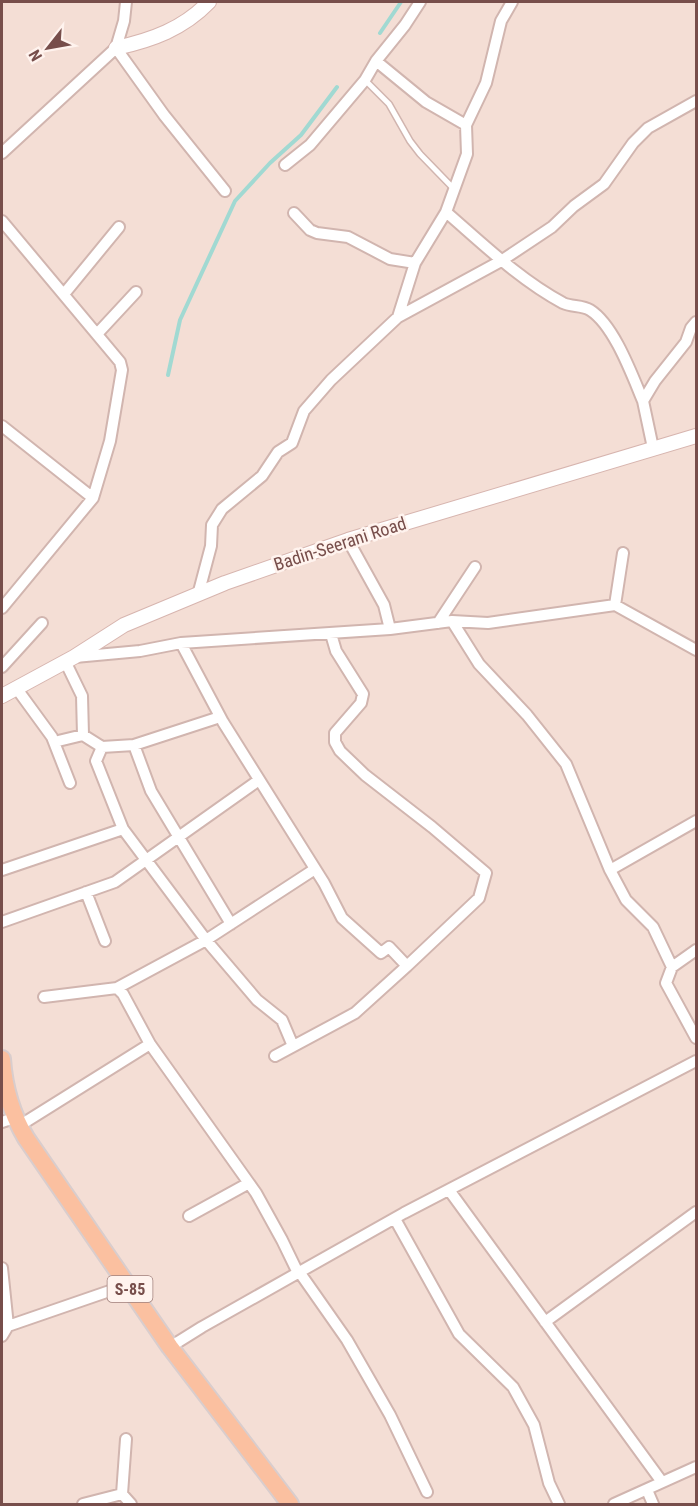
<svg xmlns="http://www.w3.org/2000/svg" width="698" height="1506" font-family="'Roboto Condensed',sans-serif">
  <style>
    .residential { fill: #f4ded5 }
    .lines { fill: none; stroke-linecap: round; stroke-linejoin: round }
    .stream { stroke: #a1d9d2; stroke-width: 4 }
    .lane-casing { stroke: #d1b5af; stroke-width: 8 }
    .street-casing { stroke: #d1b5af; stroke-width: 14 }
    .secondary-casing { stroke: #d7b5af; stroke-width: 16 }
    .primary-casing { stroke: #d9cdcd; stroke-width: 20 }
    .lane { stroke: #fff; stroke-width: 5 }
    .street { stroke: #fff; stroke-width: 10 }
    .secondary { stroke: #fff; stroke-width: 14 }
    .primary { stroke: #fbc0a0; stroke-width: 16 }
    .labels { text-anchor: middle; stroke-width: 5; stroke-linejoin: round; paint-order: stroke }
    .shield { fill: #fff3ee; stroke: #a0807c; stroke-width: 1.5 }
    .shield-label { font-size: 16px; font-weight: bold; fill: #774e4b }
    .street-label { font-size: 18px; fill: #774e4b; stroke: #fff3ee }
  </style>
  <rect width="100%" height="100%" fill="#fdeee7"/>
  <path class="residential" d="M2,2H696V1504H2Z"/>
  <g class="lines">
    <path class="stream" d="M380,33L401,2
      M168,375L180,320L235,201L270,163L301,135L337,87"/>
    <defs>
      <path id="lane" d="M365,80L389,104L410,141L420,154L454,189"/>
      <path id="street" d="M116,48L164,115L225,191
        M376,61L426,102L466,125
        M2,153L116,48L124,21L126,2
        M285,165L310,145L365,80L376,61L405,25L420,2
        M446,212C483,244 520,280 563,303C571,307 582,305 590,310C614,325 632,375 643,401
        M294,213L310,230L317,233L348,237L390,259L415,263
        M2,221L120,362L122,370L110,441L93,498L2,608
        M64,294L119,227
        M398,317L415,263L446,212L467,154L466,125L486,83L501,21L512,2
        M97,334L136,292
        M2,426L93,498
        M653,448L643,401L655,381L686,342L691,328L696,322
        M348,540L384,605L390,629
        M198,595L211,546L212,525L222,509L262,476L278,452L292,443L304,411L331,380L398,317L501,261L552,227L574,206L604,184L633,143L648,128L696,101
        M615,605L623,553
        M452,621L479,664L527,715L566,764L610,870L626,900L653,927L672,967L666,983L696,1038
        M438,623L475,567
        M181,643L223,722L324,883L342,918L381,953L389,947L407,966L479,898L486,873L432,827L365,775L340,751L335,742V733L361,703L363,694L336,651L331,634
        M75,657L140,651L181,643L390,629L452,621L488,623L615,605L696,650
        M65,661L82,696L83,735
        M2,667L42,623
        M17,689L52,737L70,783
        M54,742L83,735L102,747L134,745L220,717
        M134,745L151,791L231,924
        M102,747L96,761L123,829L206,940L257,1000L282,1020L293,1046
        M2,870L123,829
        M610,870L696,821
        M86,892L105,941
        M2,922L115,882L259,780
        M672,967L696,950
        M117,988L123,994L150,1044L256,1193L282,1240L298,1273H300L347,1340L390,1415L427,1492
        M44,997L117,988L206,940L315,869
        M275,1056L355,1013L407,966
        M2,1122L14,1118
        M19,1126L150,1044
        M449,1190L662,1482
        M189,1216L249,1183
        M395,1219L459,1334L513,1387L534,1425L549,1483L559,1504
        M2,1268L8,1326L2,1336
        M545,1322L696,1212
        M8,1326L127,1285
        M170,1347L202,1327L404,1213L696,1061
        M126,1439L122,1494L131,1504
        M647,1490L653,1504
        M83,1504L122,1494
        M614,1504L696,1467"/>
      <path id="secondary" d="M116,48C152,40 183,29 209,2
        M2,696L74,657L124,625L225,583L348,540L696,436"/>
      <path id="primary" d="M2,1059C4,1088 11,1113 26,1138L170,1347L290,1504"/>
    </defs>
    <use href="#lane" class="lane-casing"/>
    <use href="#street" class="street-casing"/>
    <use href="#secondary" class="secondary-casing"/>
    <use href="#primary" class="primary-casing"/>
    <use href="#lane" class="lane"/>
    <use href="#street" class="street"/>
    <use href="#secondary" class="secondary"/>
    <use href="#primary" class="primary"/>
  </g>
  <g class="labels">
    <rect class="shield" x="107.5" y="1276" width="45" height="26" rx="4.5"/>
    <g class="shield-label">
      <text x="130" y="1295">S-85</text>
    </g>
    <g class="street-label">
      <text transform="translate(340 544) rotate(-18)" y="6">Badin-Seerani Road</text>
    </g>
  </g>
  <rect width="698" height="1506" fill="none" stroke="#774e4b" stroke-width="6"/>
  <g transform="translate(48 48) rotate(239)" stroke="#fff3ee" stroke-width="4.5" paint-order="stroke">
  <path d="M0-4.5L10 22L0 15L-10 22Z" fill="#774e4b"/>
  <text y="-9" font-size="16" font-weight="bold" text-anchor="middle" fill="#774e4b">N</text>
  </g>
</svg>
